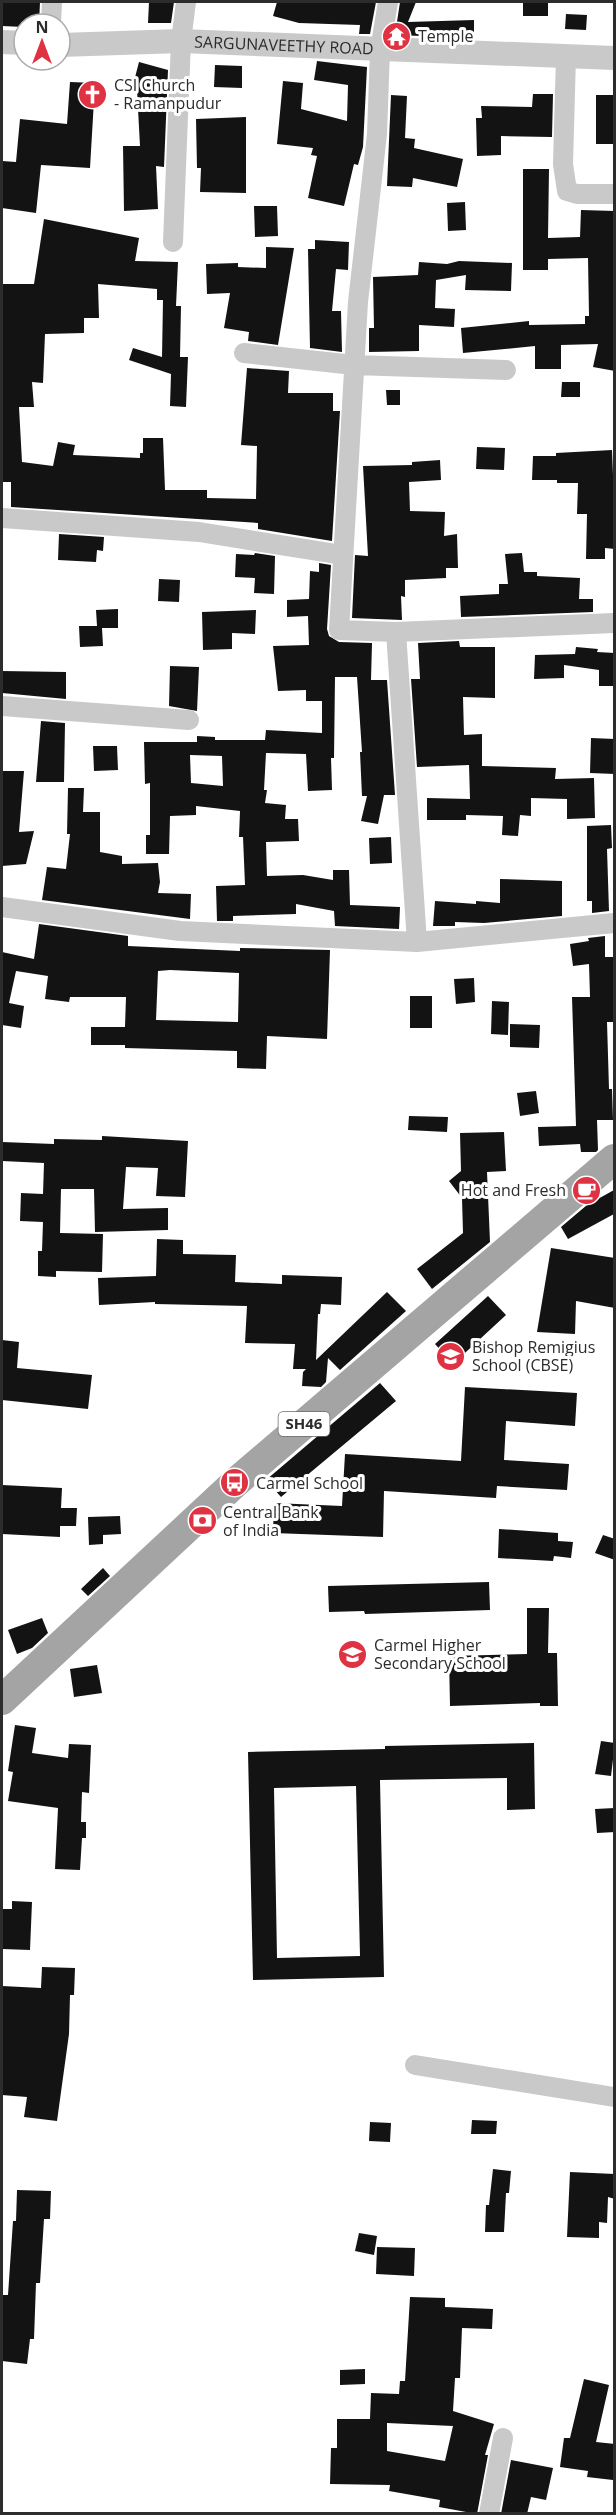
<svg xmlns="http://www.w3.org/2000/svg" width="616" height="2515" font-family="'Open Sans',sans-serif">
  <style>
    .building { fill: #131313; fill-rule: evenodd }
    .lines { fill: none; stroke-linecap: round; stroke-linejoin: round }
    .minor { stroke: #c9c9c9; stroke-width: 20 }
    .tertiary { stroke: #c9c9c9; stroke-width: 24 }
    .primary { stroke: #a4a4a4; stroke-width: 30 }
    .labels { text-anchor: middle; stroke-width: 6; stroke-linejoin: round; paint-order: stroke }
    .shield { fill: #fff; stroke: #6b6b6b; stroke-width: 1.5 }
    .shield-label { font-size: 15px; font-weight: bold; fill: #2c2c2c }
    .poi-label { font-size: 16px; fill: #2c2c2c; stroke: #fff; text-anchor: start }
    .street-label { font-size: 16px; fill: #2c2c2c; stroke: #fff }
  </style>
  <rect width="100%" height="100%" fill="#fff"/>
  <path class="building" d="M2,2H40L39,24H24V27L2,26Z
    M149,2H174L171,23H148Z
    M277,2H376L370,34H359L360,25L299,23L273,16Z
    M400,2H416L408,22L474,20V38L395,35Z
    M523,2H548V16H523Z
    M566,14L587,15L586,30L565,29Z
    M317,61L367,67L363,147L358,165L354,164L344,206L308,198L317,156L311,155L313,148L277,144L283,81L303,83L301,109L347,121L348,85L314,80Z
    M139,62L168,70L164,167L156,166L158,209L124,211L123,146H140L137,90L132,89Z
    M215,65L242,66V88L214,87Z
    M70,82L95,83L90,168L41,165L36,213L2,208V161L16,162L20,119L67,124Z
    M533,94H553L552,137L501,136V155L477,156L476,118H482L481,106L532,107Z
    M391,95L407,96L405,138L415,139L414,148L463,159L457,187L413,178L412,187L387,186Z
    M596,95H615V144H596Z
    M246,117V193L200,192L201,168H197L196,119Z
    M523,169H549L548,238L580,237L581,210L615,211V371L593,367L598,344L561,345V369H535V346L463,353L461,328L529,321V325L585,324V316H589L588,258L548,259V270H523Z
    M465,202L466,230L448,231L447,203Z
    M254,206H277L278,236L255,237Z
    M44,219L139,238L135,261L178,262L176,306H181L180,357H188L186,407L170,406L171,374L129,360L133,348L162,357L163,300H157V289L98,284L99,318H84V333L45,334L43,383L32,382L34,407H19L22,462L53,466L58,442L75,445L73,455L140,458V453H143V438H163L165,490H207V498L256,499L257,446L241,445L247,368L289,371L288,393H333V411H340L332,541L258,529V523L11,507V482H2V284H34Z
    M315,240L349,242L348,270L336,269L332,311H341L342,352L310,348L308,249H315Z
    M266,247L294,248L278,345L248,341L249,332L224,328L230,293L207,294L206,264L238,263V267L266,268Z
    M459,261L512,263L511,291L465,290L466,275L436,280L435,308L455,309L454,327L419,325V351L369,352V328H374L373,277L418,275L419,262L447,264Z
    M562,382H580V397H561Z
    M386,390H400V405H387Z
    M477,447L505,448L504,470L476,469Z
    M612,450L613,475H615V549L605,548V559H586L587,514H577L578,483H557V480H532L533,456H556V453Z
    M440,460L441,480L409,482L410,511L445,512L444,536L457,534L458,568H446V578L405,580V597L401,596L402,620L352,618L355,555L368,556L363,466L412,465V462Z
    M59,534L104,537L103,551L97,550L96,562L58,560Z
    M255,553L275,556L274,594L254,593L255,578L235,577L236,554L254,555Z
    M522,553L524,572H537V576L580,578L579,599H593V612L461,617L460,596L499,594V584H508L505,554Z
    M319,563L331,565L327,629L329,636L339,642L372,643L371,680H387L395,795H384L378,824L361,821L367,796H362L360,752H362L357,677H335L334,758H331L332,790L308,791L306,754L266,753L264,790H267L265,803L286,805L285,819H298L299,841L266,842L267,876L303,875L333,880V870H349L350,905L400,907L399,929L335,926L334,911L296,904V914L233,916V921H217L216,886L245,885L243,837H239L240,811L196,806V815L170,816L169,854H146V835H150V783L145,784L144,742H197V736L215,737V740H265L266,730L322,733V701H306V690L278,691L273,646L309,645L308,616L287,617V600L309,599L310,571L319,572ZM190,755L222,756L223,786L191,783Z
    M159,579L180,580L179,602L158,601Z
    M118,609V628H102L103,646L80,647L79,626H97L96,610Z
    M256,610L255,634L232,633V649L203,650L202,612Z
    M459,641L460,647H495V698L463,697L464,735L482,734V766L556,768L555,779L594,778L595,818L567,819V799L531,798V816L520,815L518,836L502,835L503,816L466,815V820H427V798L470,799L469,765L417,767L411,679H420L418,643Z
    M576,647L598,649L597,652L615,653V686H599V670L564,665V678L534,679L535,655L575,654Z
    M170,666L199,667L197,711L169,706Z
    M2,671L66,672V699L2,693Z
    M41,721L65,723L64,782H36Z
    M591,738L615,739V774L590,773Z
    M93,746H117L118,770L94,771Z
    M2,771H24L19,832L34,831L26,864L2,866Z
    M68,788H84L83,812H100V852L122,856V864L158,863L160,882L158,893L191,894L190,919L42,900L47,867L66,869L70,834H67Z
    M611,825L612,848L607,849L609,911L592,913V901H587V826Z
    M391,837L392,863L370,864L369,838Z
    M500,879L562,881V916L484,923L455,922V926H433L435,901L476,904V901L500,903Z
    M39,924L128,936V946L240,951V948L330,950L327,1039L267,1036L266,1069L237,1068V1051L125,1048V1045H91V1027H125L126,997H70L69,1002L45,999L48,976L16,971L9,1003L24,1006L21,1028L2,1025V952L34,959ZM170,970L239,973L238,1022L156,1020L158,971Z
    M605,936V957H615V1022H607L609,1089H612L613,1120H597L598,1150L596,1152H581L580,1144L539,1146L538,1127L576,1126L572,997H590L589,964L573,966L570,944L589,941L588,938Z
    M474,978L475,1002L456,1004L454,979Z
    M410,996H432V1028H410Z
    M492,1001L509,1002L508,1035L491,1034Z
    M510,1024L540,1025L539,1048L510,1047Z
    M536,1091L539,1113L520,1116L517,1093Z
    M409,1116L448,1117L447,1132L408,1130Z
    M504,1132L506,1171L487,1172L490,1242L432,1289L417,1269L463,1233L462,1198L449,1181L461,1171L460,1133Z
    M102,1136L188,1141L185,1197L156,1196L158,1168L126,1167L123,1209L168,1208V1230L95,1232L94,1189H61L60,1233L103,1234L102,1272L56,1271V1277L38,1276V1251H42L43,1222L20,1221L21,1193L43,1194L44,1163L2,1161V1142L54,1144V1139L102,1140Z
    M614,1190V1214L568,1239L561,1227L587,1205Z
    M157,1239L183,1240V1254L236,1255L235,1282L282,1284V1275L342,1277L341,1305L321,1304L320,1314H318L316,1360L387,1292L406,1311L340,1370L328,1358L326,1382L321,1387L302,1386L303,1372L306,1369H293L295,1344L245,1343L247,1306L155,1304V1302L99,1305L98,1278L156,1276Z
    M551,1248L615,1258V1308L576,1301L575,1334L537,1332Z
    M488,1296L506,1315L453,1364L435,1344Z
    M2,1340L19,1342L17,1368L92,1375L88,1409L2,1400Z
    M380,1383L396,1401L281,1497L266,1480Z
    M465,1387L577,1393L575,1426L506,1421L504,1460L569,1464L567,1490L497,1486L496,1498L384,1491L383,1537L273,1533L274,1503L342,1506L345,1454L461,1461Z
    M2,1485L62,1488L61,1508H77L76,1526H60V1537L2,1534Z
    M120,1516L121,1534L103,1535V1544L89,1545L88,1517Z
    M499,1529L558,1533V1541L573,1542L571,1558L554,1556L553,1561L498,1558Z
    M603,1535L615,1539V1560L595,1553Z
    M103,1568L110,1576L88,1596L81,1589Z
    M489,1582L490,1610L365,1614L364,1611L329,1612L328,1586Z
    M527,1608H549L548,1653H557L558,1706H540V1703L450,1706L449,1656L527,1654Z
    M42,1618L48,1633L32,1648L17,1654L8,1630Z
    M97,1665L102,1693L74,1697L70,1669Z
    M15,1725L36,1728L32,1753L68,1758L69,1744L91,1745L89,1793L82,1792L81,1822H86V1838H82L80,1870L55,1869L58,1808L8,1801L13,1772L8,1771Z
    M601,1741L615,1743L611,1776L595,1774Z
    M534,1743L535,1809L507,1810V1778L380,1780L384,1977L253,1980L248,1752L385,1749V1746ZM356,1786L360,1956L277,1958L274,1788Z
    M615,1808V1832L597,1833L595,1809Z
    M12,1901L32,1902L30,1950L2,1949V1909H12Z
    M42,1967L75,1968L74,1995H70L69,2034L57,2121L24,2117L27,2097L2,2095V1986L41,1988Z
    M472,2120L497,2121L496,2134H471Z
    M370,2122L391,2123L390,2142L369,2141Z
    M493,2169L511,2171L509,2193H506L504,2232H485L486,2205H489Z
    M570,2172L615,2174V2199L608,2197L607,2223L599,2222V2238L567,2237Z
    M17,2190L51,2191L50,2219H44L40,2283H36L34,2339H30L27,2364L2,2361V2295H8L13,2221H16Z
    M359,2233L377,2236L374,2255L355,2251Z
    M377,2247L415,2248L414,2276L376,2274Z
    M410,2297L445,2298V2307L493,2309L492,2329L462,2328L460,2378H455L453,2411L494,2424L485,2455H488L477,2514L439,2507L440,2500L389,2491L390,2485L330,2484L331,2448H337V2419H370L371,2393L399,2394L400,2381H405ZM387,2423L453,2426L445,2461L387,2451Z
    M365,2369V2384L340,2385V2370Z
    M584,2379L609,2385L596,2442L615,2444L613,2480L587,2477L588,2471L560,2467L564,2438H570Z
    M511,2460L553,2468L546,2500L531,2497L527,2514H501Z"/>
  <g class="lines">
    <path class="minor" d="M388,2L380,50L377,134L358,302L339,630L396,632
      M51,24L52,2
      M566,56L563,164L567,191L577,194H614
      M173,242L181,41L186,2
      M244,353L354,365L506,370
      M2,518L199,532L343,555
      M2,706L189,720
      M2,907L180,931L417,942L614,923
      M417,942L396,632L614,623
      M415,2065L614,2097
      M489,2514L503,2438"/>
    <g class="tertiary">
      <path d="M2,42L24,43"/>
      <path id="s1" d="M60,45L181,41L614,58"/>
    </g>
    <path class="primary" d="M2,1700L235,1483L614,1159"/>
  </g>
  <defs>
    <symbol id="temple-disc" viewBox="-11 -11 22 22"><circle r="9.5" fill="#df3242" stroke="#fff"/><path d="M0-6L5-2H3V0L6.5 2.5H4V6H1.5V3h-3V6H-4V2.5H-6.5L-3 0V-2H-5Z" fill="#fff"/></symbol>
    <symbol id="church-disc" viewBox="-11 -11 22 22"><circle r="9.5" fill="#df3242" stroke="#fff"/><path d="M-1.2-6h2.4v3.5h3.3v2.4h-3.3V6h-2.4V-.1h-3.3v-2.4h3.3Z" fill="#fff"/></symbol>
    <symbol id="cafe-disc" viewBox="-11 -11 22 22"><circle r="9.5" fill="#df3242" stroke="#fff"/><path d="M-5.5-4.5H6V0H3Q3 3.5 0 3.5H-2.5Q-5.5 3.5-5.5 0ZM3-3.2v2h1.7v-2ZM-6 4.5H4V6H-6Z" fill="#fff"/></symbol>
    <symbol id="school-disc" viewBox="-11 -11 22 22"><circle r="9.5" fill="#df3242" stroke="#fff"/><path d="M0-5L7-2L0 1L-7-2ZM-4 1L0 2.5L4 1V4Q0 6-4 4Z" fill="#fff"/></symbol>
    <symbol id="bus-disc" viewBox="-11 -11 22 22"><circle r="9.5" fill="#df3242" stroke="#fff"/><path d="M-5-6H5V4H4V6H2V4H-2V6H-4V4H-5ZM-3.5-4V0h7V-4ZM-3.5 1.2v1.5H-2V1.2ZM2 1.2v1.5H3.5V1.2Z" fill="#fff"/></symbol>
    <symbol id="bank-disc" viewBox="-11 -11 22 22"><circle r="9.5" fill="#df3242" stroke="#fff"/><path d="M-6-4H6V4H-6ZM0-2.3a2.3 2.3 0 1 0 0 4.6a2.3 2.3 0 1 0 0-4.6Z" fill="#fff"/></symbol>
  </defs>
  <g fill-rule="evenodd">
    <use href="#temple-disc" x="380" y="20" width="33" height="33"/>
    <use href="#church-disc" x="76" y="78" width="33" height="33"/>
    <use href="#cafe-disc" x="570" y="1174" width="33" height="33"/>
    <use href="#school-disc" x="434" y="1340" width="33" height="33"/>
    <use href="#bus-disc" x="218" y="1466" width="33" height="33"/>
    <use href="#bank-disc" x="186" y="1504" width="33" height="33"/>
    <use href="#school-disc" x="336" y="1638" width="33" height="33"/>
  </g>
  <g class="labels">
    <rect class="shield" x="278.5" y="1412" width="51" height="24" rx="4.5"/>
    <g class="shield-label">
      <text x="304" y="1429">SH46</text>
    </g>
    <g class="poi-label">
      <text x="418" y="42">Temple</text>
      <text x="114" y="91">CSI Church<tspan x="114" dy="18">- Ramanpudur</tspan></text>
      <text x="566" y="1196" text-anchor="end">Hot and Fresh</text>
      <text x="472" y="1353">Bishop Remigius<tspan x="472" dy="18">School (CBSE)</tspan></text>
      <text x="256" y="1489">Carmel School</text>
      <text x="223" y="1518">Central Bank<tspan x="223" dy="18">of India</tspan></text>
      <text x="374" y="1651">Carmel Higher<tspan x="374" dy="18">Secondary School</tspan></text>
    </g>
    <g class="street-label">
      <text dy="6" stroke="none"><textPath href="#s1" startOffset="224">SARGUNAVEETHY ROAD</textPath></text>
    </g>
  </g>
  <rect width="616" height="2515" fill="none" stroke="#2c2c2c" stroke-width="6"/>
  <g transform="translate(42 42)"><circle r="28" fill="#ffffff" stroke="#ababab" stroke-width="1.5"/>
  <path d="M0-4.5L10 22L0 15L-10 22Z" fill="#df3242"/>
  <text y="-9" font-size="16" font-weight="bold" text-anchor="middle" fill="#2c2c2c">N</text>
  </g>
</svg>
